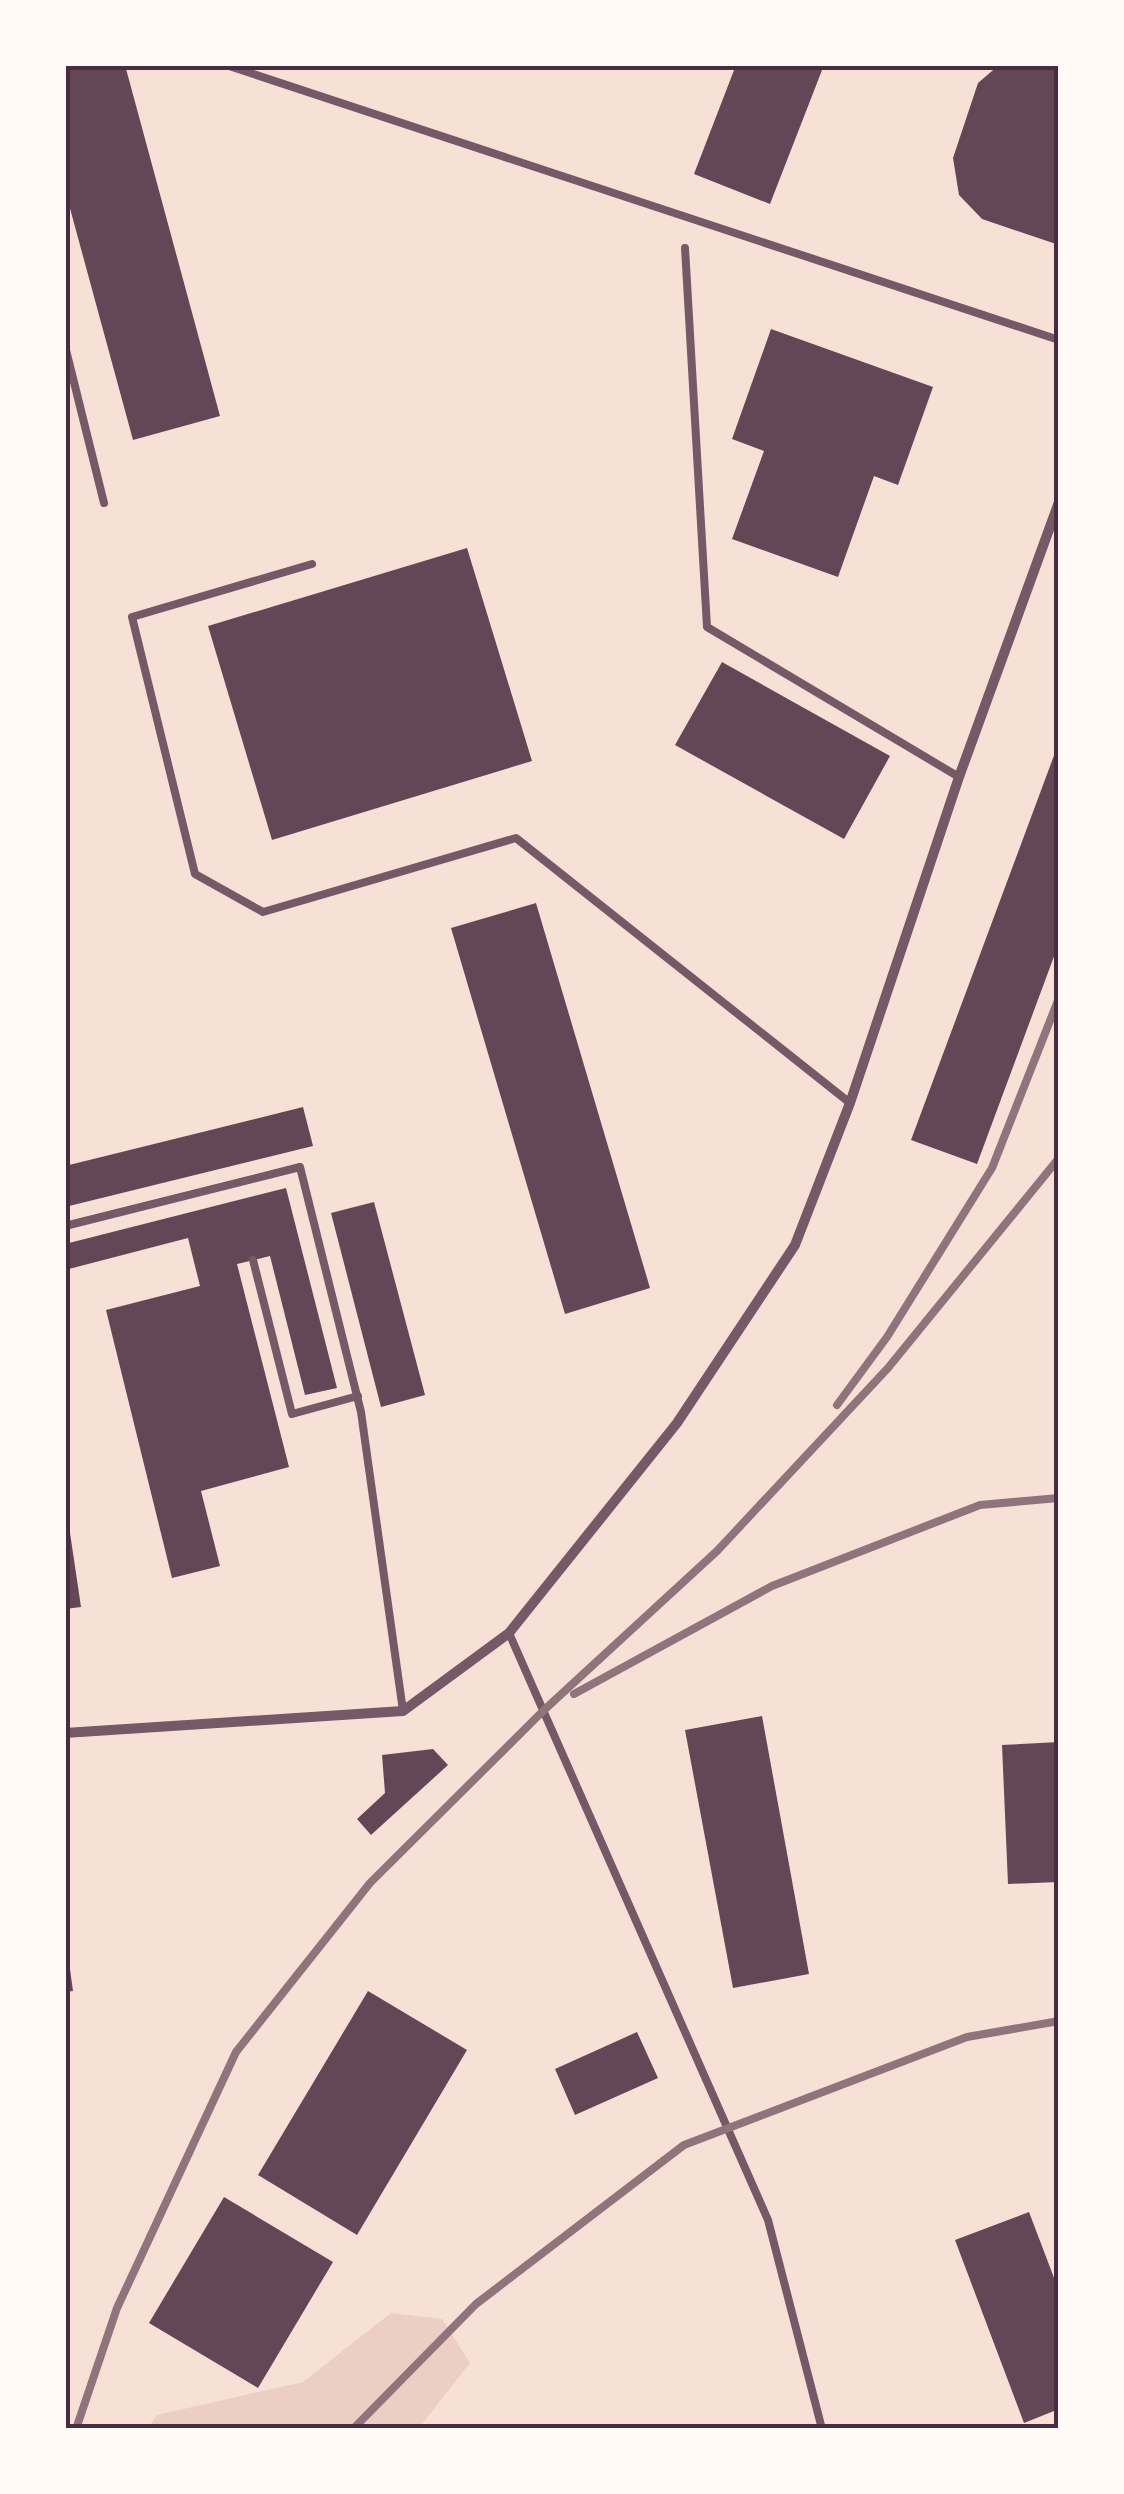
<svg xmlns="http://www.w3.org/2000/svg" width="1124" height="2494" font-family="'DejaVu Sans',sans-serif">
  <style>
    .green { fill: #ebcfc5 }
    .building { fill: #644757 }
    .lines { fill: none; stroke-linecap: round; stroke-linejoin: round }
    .service { stroke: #755966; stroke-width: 8 }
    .minor { stroke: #755966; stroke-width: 10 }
    .rail { stroke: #8f747c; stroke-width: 8 }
    .neatline { fill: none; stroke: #4a2c40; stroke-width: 4 }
  </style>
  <rect width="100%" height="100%" fill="#f7e1d7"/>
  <path class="green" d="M391,2313L442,2319L470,2363L418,2429H147L157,2415L303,2382Z"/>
  <path class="building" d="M65,65H125L220,416L133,440L65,190Z
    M736,65H824L770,204L694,174Z
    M999,65H1059V245L982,219L959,195L953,158L978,83Z
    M771,329L933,387L898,485L874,476L838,577L732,539L764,451L732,439Z
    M467,548L532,761L272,840L208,626Z
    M722,662L890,756L844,839L675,745Z
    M1059,742V943L977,1164L911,1140Z
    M536,903L650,1288L565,1314L451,928Z
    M303,1107L313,1146L65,1207V1166Z
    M286,1188L337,1388L305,1395L270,1256L237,1264L289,1467L201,1491L220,1566L172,1578L106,1310L200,1286L188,1238L65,1270V1244Z
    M374,1202L425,1395L381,1407L331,1213Z
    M65,1499L81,1607L65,1609Z
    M762,1716L809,1974L733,1988L685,1730Z
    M1059,1742V1882L1008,1884L1002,1745Z
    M433,1749L448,1765L371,1835L357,1819L385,1793L382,1755Z
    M65,1933L73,1991L65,1992Z
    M368,1991L467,2050L357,2235L258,2175Z
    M637,2032L658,2078L575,2115L555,2069Z
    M224,2197L333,2262L258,2388L149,2323Z
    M1029,2212L1059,2291V2409L1024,2423L955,2240Z"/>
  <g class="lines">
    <path class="service" d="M226,65L1059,340
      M685,248L707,627L959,777
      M65,346L104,503
      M312,564L132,617L195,874L263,912L516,838L850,1103
      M65,1226L300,1167L361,1412L403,1711
      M253,1260L292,1414L358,1396
      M509,1633L768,2220L822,2429"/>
    <path class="minor" d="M65,1733L403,1711L509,1633L677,1423L795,1245L850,1103L959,777L1059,502"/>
    <path class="rail" d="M837,1405L887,1337L992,1168L1059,998
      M574,1694L772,1586L980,1505L1059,1498
      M76,2429L117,2308L236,2052L370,1883L543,1711L717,1551L888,1368L1059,1158
      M353,2429L476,2304L684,2145L967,2037L1059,2021"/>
  </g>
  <rect width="1124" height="2494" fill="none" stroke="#fffaf5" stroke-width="135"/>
  <rect x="68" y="68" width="988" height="2358" class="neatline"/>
</svg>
